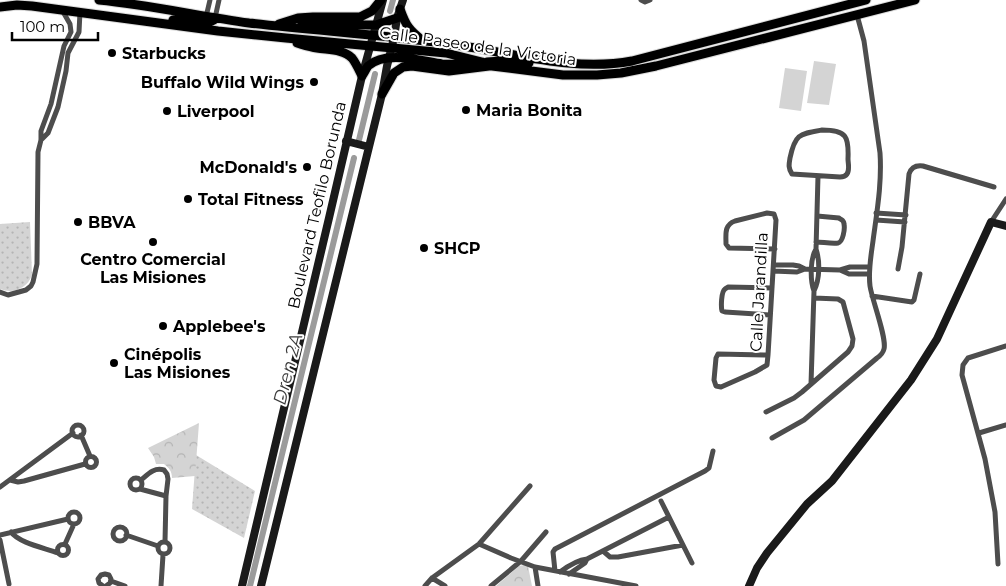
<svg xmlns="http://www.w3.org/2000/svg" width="1006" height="586" font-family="Montserrat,sans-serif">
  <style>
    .grass { fill: url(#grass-dots) }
    .park { fill: url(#park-crowns) }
    .garden { fill: #d4d4d4 }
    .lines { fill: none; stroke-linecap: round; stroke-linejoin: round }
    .canal { stroke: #9b9b9b; stroke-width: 6 }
    .primary-casing { stroke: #dbdbdb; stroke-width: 11 }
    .street { stroke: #4d4d4d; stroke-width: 5 }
    .secondary { stroke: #1a1a1a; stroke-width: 8 }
    .primary { stroke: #000; stroke-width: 9 }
    .poi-dot { fill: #000; stroke: #fff; stroke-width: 2 }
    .labels { text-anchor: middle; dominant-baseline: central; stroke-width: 4; stroke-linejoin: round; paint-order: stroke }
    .street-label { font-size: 16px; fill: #000; stroke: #fff }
    .poi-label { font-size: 16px; font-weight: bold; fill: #000; stroke: #fff; text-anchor: start }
    .water-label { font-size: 18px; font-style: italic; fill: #3c3c3c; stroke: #fff }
  </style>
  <defs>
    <pattern id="grass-dots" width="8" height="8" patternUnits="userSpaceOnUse" patternTransform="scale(1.25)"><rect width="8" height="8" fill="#d4d4d4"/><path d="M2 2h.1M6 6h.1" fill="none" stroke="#b4b4b4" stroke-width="1.8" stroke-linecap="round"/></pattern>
    <pattern id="park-crowns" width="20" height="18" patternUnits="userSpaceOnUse" patternTransform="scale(1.25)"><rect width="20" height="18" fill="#d4d4d4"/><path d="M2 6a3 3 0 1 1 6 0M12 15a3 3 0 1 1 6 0" fill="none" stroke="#b4b4b4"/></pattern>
  </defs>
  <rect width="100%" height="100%" fill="#fff"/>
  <!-- grass -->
  <path class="grass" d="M30 222 32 275C27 289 13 294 0 289V224Z
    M196 455 255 491 244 538 192 509Z"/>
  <!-- park -->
  <path class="park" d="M199 423 195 476 172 478C172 471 169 468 164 464H156L154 457 148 448Z
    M524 565 528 566 532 586H496L519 566Z"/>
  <!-- garden -->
  <path class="garden" d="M814 61 836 64 829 105 807 103Z
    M785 68 807 71 801 111 779 108Z"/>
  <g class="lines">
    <!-- canal -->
    <path class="canal" d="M390 11 393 0
      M359 140 375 74
      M250 586 354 158"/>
    <defs>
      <path id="primary" d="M99 0C149 5 199 16 249 23 318 31 387 35 456 45 515 53 573 72 632 61L866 0
        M0 7 17 5 32 6 218 31 286 38 446 53 482 62 492 66 563 75H597L621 73 656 66 915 0
        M400 9C406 26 409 30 423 41
        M173 20C185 20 204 26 214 20
        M279 24 298 18 313 17H360L372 11 381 0
        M301 26 307 24 314 23 368 25H376L397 18
        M297 43C304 45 310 47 317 48 328 50 343 49 352 58 356 63 359 70 362 76
        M487 62 502 61 529 63
        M362 76C364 73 366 69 368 66 386 50 421 61 442 64 453 65 463 64 474 63
        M382 94 394 73 403 67 412 66 449 71 489 66"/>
    </defs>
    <!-- primary casing -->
    <use href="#primary" class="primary-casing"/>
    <!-- street -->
    <path class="street" d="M641 0 645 2 650 0
      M206 17 210 0
      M215 18 219 0
      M822 130C847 130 849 137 848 159 848 163 850 170 847 174 845 177 843 177 840 177L792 174C788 168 789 164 790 158 795 134 799 134 822 130Z
      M41 140 48 133 58 107 66 71 68 53 79 32 80 12
      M876 213 906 215
      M876 220 905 222
      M991 222 1006 199
      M816 242C822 242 832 244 838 243 843 242 845 229 844 224 844 220 841 220 839 218L817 216
      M774 265H793L799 266 805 269 840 270 850 267H869
      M898 269 902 247 909 174C911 168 916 165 923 166L994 187
      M840 270 849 274H869
      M773 271 797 272 805 269
      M814 291C820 279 820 261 816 249L818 176
      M0 292 8 295 26 290 31 286 33 282 37 264 38 152 41 140V131L51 104 64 46 71 32 70 24 62 10
      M872 296 912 302 914 300 920 274
      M770 315 725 312 722 311C721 307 721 292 725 289 726 288 727 288 728 287L772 288
      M768 355 718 354 716 358 714 380 716 386 721 387 755 372 767 365 768 355 773 271C774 254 775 237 776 220L774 214 767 213 735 221C724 225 726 234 726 244L729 248 775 249
      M811 384 814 291C810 280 810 259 816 249
      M766 412 794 398 802 392 848 352 852 346 853 339 843 302 838 299 814 298
      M72 431a6 6 0 1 1 12 0a6 6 0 1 1-12 0Z
      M979 433 1006 425
      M81 435 90 456
      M772 438 804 420 877 358C880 356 883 353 884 349 887 338 872 300 870 286 868 271 871 256 873 241 877 211 882 183 880 153L864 41 857 15
      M85.5 462a5.5 5.5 0 1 1 11 0a5.5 5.5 0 1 1-11 0Z
      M130 484a6 6 0 1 1 12 0a6 6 0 1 1-12 0Z
      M10 480 18 482 24 481 85 464
      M141 480C148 474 154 467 164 470L167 474 168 479 166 496 165 542
      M0 487 73 433
      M140 489 166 496
      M661 501 692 563
      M68 518a6 6 0 1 1 12 0a6 6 0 1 1-12 0Z
      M113 534a7 7 0 1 1 14 0a7 7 0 1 1-14 0Z
      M11 532C19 543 45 548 58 553
      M0 535 68 519
      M126 535 158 546
      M0 540 9 584
      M158 548a6 6 0 1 1 12 0a6 6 0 1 1-12 0Z
      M65 544 74 524
      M479 544 511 558 535 567 636 586
      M57.5 550a5.5 5.5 0 1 1 11 0a5.5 5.5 0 1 1-11 0Z
      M603 551 610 557H618L683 545
      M998 564 995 512 985 459 962 375 963 365 968 358 1006 346
      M535 567 538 586
      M555 571 553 552 555 549 705 471 709 468 713 451
      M560 572C568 566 577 560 587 559L669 517
      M569 574 585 563 587 559
      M432 578 445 586
      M111 581 125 586
      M103 586 99 583 98 579 101 575 105 574 109 575 111 579 110 583 106 586
      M161 586 163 555
      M425 586 432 578 479 544 530 486
      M491 586 521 561 546 532"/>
    <!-- secondary -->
    <path class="secondary" d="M346 141 369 147
      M242 586 329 218 362 76 383 0
      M261 586 382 94 387 66 394 38 397 18 403 0
      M749 586 757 568 767 553 807 504 832 481 911 380 937 339 991 222 1006 226"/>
    <!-- primary -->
    <use href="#primary" class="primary"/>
  </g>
  <!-- markers -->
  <g class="poi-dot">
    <circle cx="112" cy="53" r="5"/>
    <circle cx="314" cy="82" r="5"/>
    <circle cx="466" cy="110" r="5"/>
    <circle cx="167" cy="111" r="5"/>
    <circle cx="307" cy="167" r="5"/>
    <circle cx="188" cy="199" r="5"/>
    <circle cx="78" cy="222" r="5"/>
    <circle cx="153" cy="242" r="5"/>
    <circle cx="424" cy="248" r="5"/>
    <circle cx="163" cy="326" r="5"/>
    <circle cx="114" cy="363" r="5"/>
  </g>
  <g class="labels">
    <!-- street labels -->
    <g class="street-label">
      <text transform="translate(478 46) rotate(8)">Calle Paseo de la Victoria</text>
      <text transform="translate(317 205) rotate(-77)">Boulevard Teofilo Borunda</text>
      <text transform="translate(759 292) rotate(-87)">Calle Jarandilla</text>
    </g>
    <!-- poi labels -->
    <g class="poi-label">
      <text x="122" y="53">Starbucks</text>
      <text x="304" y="82" text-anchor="end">Buffalo Wild Wings</text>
      <text x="476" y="110">Maria Bonita</text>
      <text x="177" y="111">Liverpool</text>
      <text x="297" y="167" text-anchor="end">McDonald's</text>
      <text x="198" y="199">Total Fitness</text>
      <text x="88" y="222">BBVA</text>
      <text x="434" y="248">SHCP</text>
      <text x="153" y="259" text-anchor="middle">Centro Comercial<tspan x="153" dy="18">Las Misiones</tspan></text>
      <text x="173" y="326">Applebee's</text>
      <text x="124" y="354">Cinépolis<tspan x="124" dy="18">Las Misiones</tspan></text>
    </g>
    <!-- water labels -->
    <g class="water-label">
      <text transform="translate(288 369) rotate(-76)">Dren 2A</text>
    </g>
  </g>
  <!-- scale -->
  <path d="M12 32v8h86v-8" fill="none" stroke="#000000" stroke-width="2.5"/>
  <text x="20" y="32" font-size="15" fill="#000000" stroke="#ffffff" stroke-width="4" paint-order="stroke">100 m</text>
</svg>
